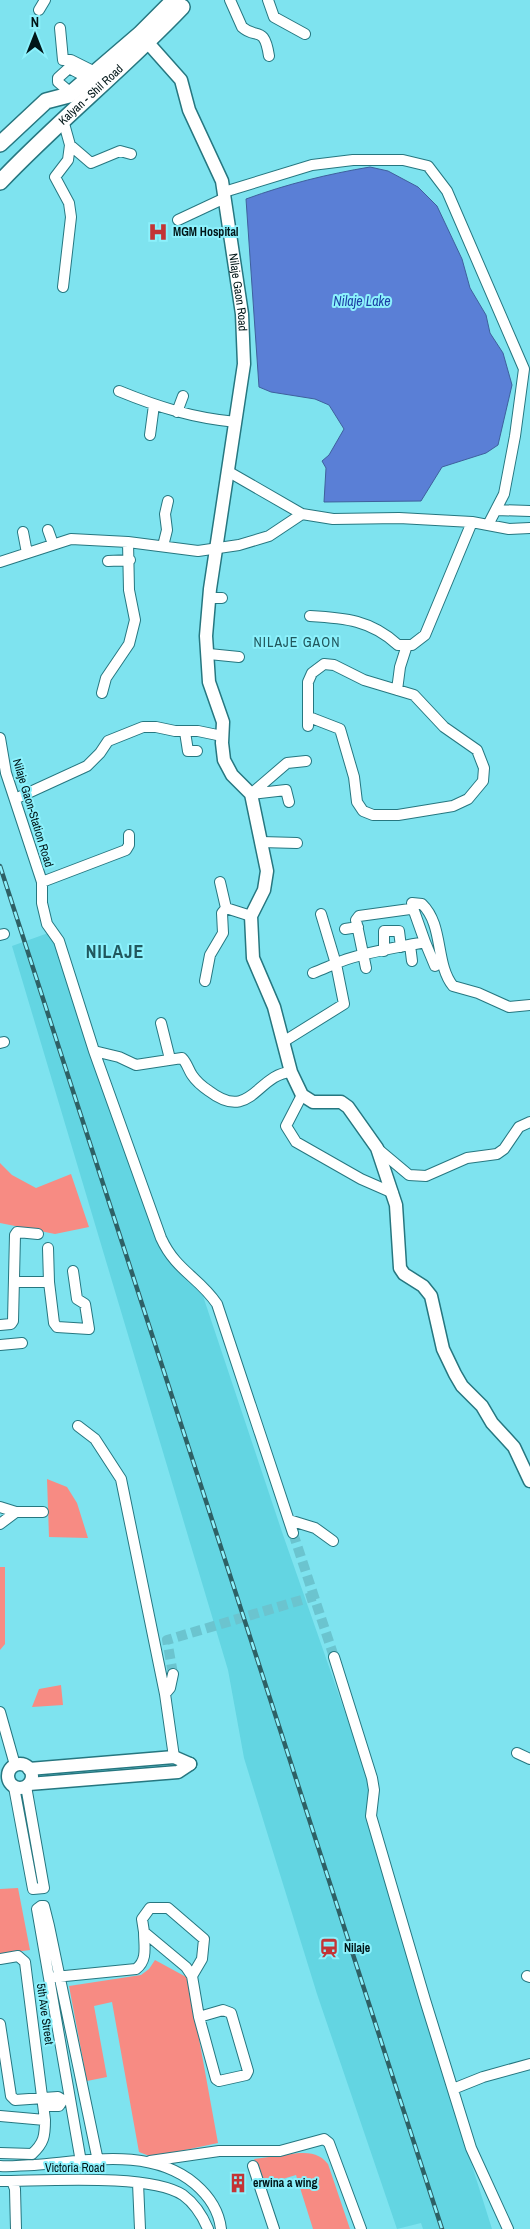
<svg xmlns="http://www.w3.org/2000/svg" width="530" height="2229" font-family="'Archivo Narrow',sans-serif">
  <style>
    .built { fill: #63d5e2 }
    .green { fill: #f78b83 }
    .water { fill: #5a7fd6; stroke: #3f609d }
    .lines { fill: none; stroke-linecap: round; stroke-linejoin: round }
    .minor-tunnel { stroke: #6bc4cf; stroke-width: 10; stroke-dasharray: 10 5; stroke-linecap: butt }
    .minor-casing { stroke: #267780; stroke-width: 12 }
    .tertiary-casing { stroke: #267780; stroke-width: 15 }
    .primary-casing { stroke: #267780; stroke-width: 18 }
    .minor { stroke: #fff; stroke-width: 10 }
    .tertiary { stroke: #fff; stroke-width: 12 }
    .primary { stroke: #fff; stroke-width: 15 }
    .rail-casing { stroke: #2e6065; stroke-width: 4.5 }
    .rail { stroke: #8cf1fc; stroke-width: 2.5; stroke-dasharray: 8; stroke-linecap: butt }
    .labels { text-anchor: middle; dominant-baseline: central; stroke-width: 4; stroke-linejoin: round; paint-order: stroke }
    .street-label { font-size: 12px; fill: #011618; stroke: #8cf1fc }
    .poi-label { font-size: 12px; font-weight: bold; fill: #011618; stroke: #8cf1fc; text-anchor: start }
    .water-label { font-size: 14px; font-style: italic; fill: #1c3fa5; stroke: #8cf1fc }
    .neighbourhood-label { font-size: 14px; letter-spacing: 1px; fill: #20575d; stroke: #8cf1fc }
    .district-label { font-size: 18px; font-weight: bold; letter-spacing: 1px; fill: #20575d; stroke: #8cf1fc }
  </style>
  <rect width="100%" height="100%" fill="#7ee3ef"/>
  <!-- built -->
  <path class="built" d="M51 932 158 1245 203 1296 282 1532 372 1790 367 1817 440 2064 492 2229H423L421 2223 397 2229 317 1994 244 1758 228 1670 12 946Z"/>
  <!-- green -->
  <path class="green" d="M0 1163 12 1175 36 1188 71 1174 89 1227 55 1234 0 1223Z
    M47 1479 67 1487 77 1503 88 1538 49 1537Z
    M0 1567H5V1644L0 1650Z
    M61 1685 63 1705 32 1707 39 1689Z
    M18 1888 30 1950 0 1954V1889Z
    M155 1960 188 1978 218 2143 152 2157 139 2152 112 2002 94 2006 107 2077 87 2081 69 1986 141 1975 149 1969Z
    M299 2153C312 2153 320 2154 328 2164L350 2229H313L296 2175 266 2184 254 2159Z"/>
  <!-- water -->
  <path class="water" d="M370 167 388 171 418 187 437 206 462 259 470 288 486 315 490 333 503 353 512 385 498 445 486 453 442 467 421 501 324 502 326 468 322 461 329 455 344 429 329 405 315 399 271 392 259 387 246 199C287 184 328 174 370 167Z"/>
  <g class="lines">
    <!-- minor-tunnel -->
    <path class="minor-tunnel" d="M293 1533 334 1657
      M173 1674 167 1640 315 1596"/>
    <defs>
      <path id="minor" d="M230 0 242 27C256 40 264 24 269 56
        M268 0 274 17 305 34
        M39 10 45 0
        M60 28 63 60H71L95 72
        M71 93 58 82V78L69 68 88 78
        M70 145 91 163 120 151 131 154
        M224 192 312 165 353 160H403L428 166 447 191 524 369 515 436 504 494 489 523
        M178 220 225 198
        M63 287 71 217 69 203 55 177 68 160 70 145 63 120
        M119 391C158 407 193 418 236 422
        M177 412 183 396
        M150 435 154 405
        M229 472 302 514 333 519 399 518 472 522 509 529 530 528
        M496 510 530 511
        M48 530 53 544
        M23 532 27 553
        M163 546 167 530 165 514 168 501
        M108 561 130 560
        M0 562 71 539 128 542 198 551 239 545 269 536 302 514
        M210 598H222
        M310 616C345 618 371 620 398 645H412L425 635 472 522
        M209 654 239 657
        M397 690 400 667 407 645
        M102 693 106 678 129 644 135 620 129 590 128 542
        M308 726V682L312 673 324 664 334 665 364 680 414 695 444 727 477 750 484 768 483 781 468 799 453 806 398 815H373L363 811 357 802 354 777 340 729 309 717
        M185 732 188 751H197
        M0 738 6 773 42 882V903L47 924 59 941 94 1051 161 1238C176 1271 199 1277 217 1304L293 1533
        M251 794 287 763 306 761
        M251 794 286 790 289 802
        M15 799 87 766 100 753 108 741 143 727H156L175 731H198L222 736
        M261 842 297 843
        M42 882 126 850 129 845V835
        M220 882 226 908 251 916
        M412 903 422 904C444 925 435 964 453 986L478 993 509 1007 530 1005
        M345 929 358 927
        M0 935 4 934
        M425 942 435 966
        M410 945 412 961
        M384 951V931H399L401 947
        M313 973C323 969 332 965 342 961 365 952 400 947 425 942L414 911 410 909 359 916 356 920 366 968
        M205 981 210 955 223 933 222 913 226 908
        M161 1023 170 1059
        M283 1042 344 1004 336 964 321 914
        M0 1043 4 1042
        M94 1051 119 1057 136 1065 182 1058C187 1063 188 1069 192 1075 196 1081 203 1087 209 1091 251 1123 257 1074 291 1072
        M302 1095 286 1126 296 1142 361 1179 393 1193
        M378 1149 409 1175 426 1176 467 1158 497 1154 504 1149 519 1127 530 1122
        M48 1248 49 1282
        M14 1282H49L54 1323 57 1327 89 1329 85 1304 77 1299 73 1271
        M0 1325 11 1324 13 1321 15 1235 17 1232 38 1234
        M0 1345 22 1343
        M78 1426 95 1439 121 1479 165 1694 174 1757
        M0 1507 16 1512 0 1524
        M16 1512H43
        M289 1520 315 1528 333 1541
        M334 1657 372 1778 374 1790 371 1816 425 2000 471 2148 508 2229
        M165 1694 170 1688 173 1674
        M0 1712 15 1765
        M517 1753 530 1759
        M14 1787 33 1889 44 1888 26 1786
        M144 1932 142 1919 150 1908H168L204 1939 202 1959 192 1976
        M0 1959 18 1956 25 1962 45 2120C45 2136 44 2143 32 2154L0 2153
        M527 1976 530 1977
        M55 1977 136 1969C148 1960 144 1946 144 1932L186 1967 192 1976 199 2017 216 2079 219 2081 246 2075 248 2071 231 2013 223 2010 199 2017
        M0 2024 11 2096 15 2100 58 2097 63 2100
        M453 2089 483 2077 530 2064
        M45 2106H59L63 2100
        M0 2116 45 2120
        M150 2161 219 2151H280L324 2139 329 2143 361 2229
        M81 2162 37 1909 41 1906H44L49 1926 98 2161
        M0 2166C11 2167 23 2165 34 2165 88 2161 151 2147 195 2184 209 2196 219 2211 221 2229
        M253 2166 274 2229
        M0 2181C43 2181 150 2173 183 2195 194 2203 203 2217 208 2229
        M12 2181 15 2189 16 2229
        M138 2183 140 2229"/>
      <g id="tertiary">
        <path id="s1" d="M141 35 181 80 189 110 222 181 242 314 244 364 210 589 206 636 209 682 223 722 222 743 224 760 232 775 251 794 267 871 264 890 251 916 253 958 274 1007 291 1072 302 1095 313 1102H341L348 1107 377 1148 396 1205 400 1268 404 1274 423 1286 431 1296 443 1349 455 1374 462 1386 482 1406 492 1423 514 1447 530 1481"/>
        <circle cx="20" cy="1776" r="12"/>
        <path d="M29 1769 174 1757 190 1764"/>
        <path d="M29 1784 178 1772 190 1764"/>
      </g>
      <g id="primary">
        <path d="M0 144 46 101 69 95 140 34 174 0"/>
        <path id="s2" d="M0 182C58 121 124 68 182 7"/>
      </g>
    </defs>
    <!-- minor casing -->
    <use href="#minor" class="minor-casing"/>
    <!-- tertiary casing -->
    <use href="#tertiary" class="tertiary-casing"/>
    <!-- primary casing -->
    <use href="#primary" class="primary-casing"/>
    <!-- minor -->
    <use href="#minor" class="minor"/>
    <!-- tertiary -->
    <use href="#tertiary" class="tertiary"/>
    <!-- primary -->
    <use href="#primary" class="primary"/>
    <defs>
      <path id="rail" d="M0 866 442 2229"/>
    </defs>
    <!-- rail casing -->
    <use href="#rail" class="rail-casing"/>
    <!-- rail -->
    <use href="#rail" class="rail"/>
  </g>
  <!-- icons -->
  <defs>
    <symbol id="hospital-bare" viewBox="-9 -9 18 18"><path d="M-5-5h3v3.5h4V-5h3V5h-3V1.5h-4V5h-3Z" fill="#c33435" stroke="#8cf1fc" stroke-width="2.5" paint-order="stroke"/></symbol>
    <symbol id="station-bare" viewBox="-9 -9 18 18"><path d="M-3-6H3Q5-6 5-4V2Q5 4 3 4L4.5 6H3L1.5 4h-3L-3 6H-4.5L-3 4Q-5 4-5 2V-4Q-5-6-3-6ZM-3.5-4v3h7v-3ZM-3.5 1v1.5H-2V1ZM2 1v1.5H3.5V1Z" fill="#c33435" stroke="#8cf1fc" stroke-width="2.5" paint-order="stroke"/></symbol>
    <symbol id="building-bare" viewBox="-9 -9 18 18"><path d="M-4-6H4V6H1V3H-1V6H-4ZM-2.5-4.3h1.7v1.8h-1.7ZM.8-4.3h1.7v1.8H.8ZM-2.5-1h1.7V.8h-1.7ZM.8-1h1.7V.8H.8Z" fill="#c33435" stroke="#8cf1fc" stroke-width="2.5" paint-order="stroke"/></symbol>
  </defs>
  <g fill-rule="evenodd">
    <use href="#hospital-bare" x="144" y="218" width="28" height="28"/>
    <use href="#station-bare" x="315" y="1934" width="28" height="28"/>
    <use href="#building-bare" x="224" y="2169" width="28" height="28"/>
  </g>
  <g class="labels">
    <!-- street labels -->
    <g class="street-label">
      <text stroke="none"><textPath href="#s2" startOffset="126">Kalyan - Shil Road</textPath></text>
      <text stroke="none"><textPath href="#s1" startOffset="282">Nilaje Gaon Road</textPath></text>
      <text transform="translate(33 813) rotate(73)">Nilaje Gaon-Station Road</text>
      <text transform="translate(45 2014) rotate(82)">5th Ave Street</text>
      <text x="75" y="2168">Victoria Road</text>
    </g>
    <!-- poi labels -->
    <g class="poi-label">
      <text x="173" y="232">MGM Hospital</text>
      <text x="344" y="1948">Nilaje</text>
      <text x="253" y="2183">erwina a wing</text>
    </g>
    <!-- water labels -->
    <g class="water-label">
      <text x="362" y="301">Nilaje Lake</text>
    </g>
    <!-- neighbourhood labels -->
    <g class="neighbourhood-label">
      <text x="297" y="642">NILAJE GAON</text>
    </g>
    <!-- district labels -->
    <g class="district-label">
      <text x="115" y="951">NILAJE</text>
    </g>
  </g>
  <!-- north arrow -->
  <g transform="translate(35 35)" stroke="#8cf1fc" stroke-width="4" paint-order="stroke">
  <path d="M0-4L9 19L0 12L-9 19Z" fill="#011618"/>
  <text y="-8" font-size="14" font-weight="bold" text-anchor="middle" fill="#011618">N</text>
  </g>
</svg>
